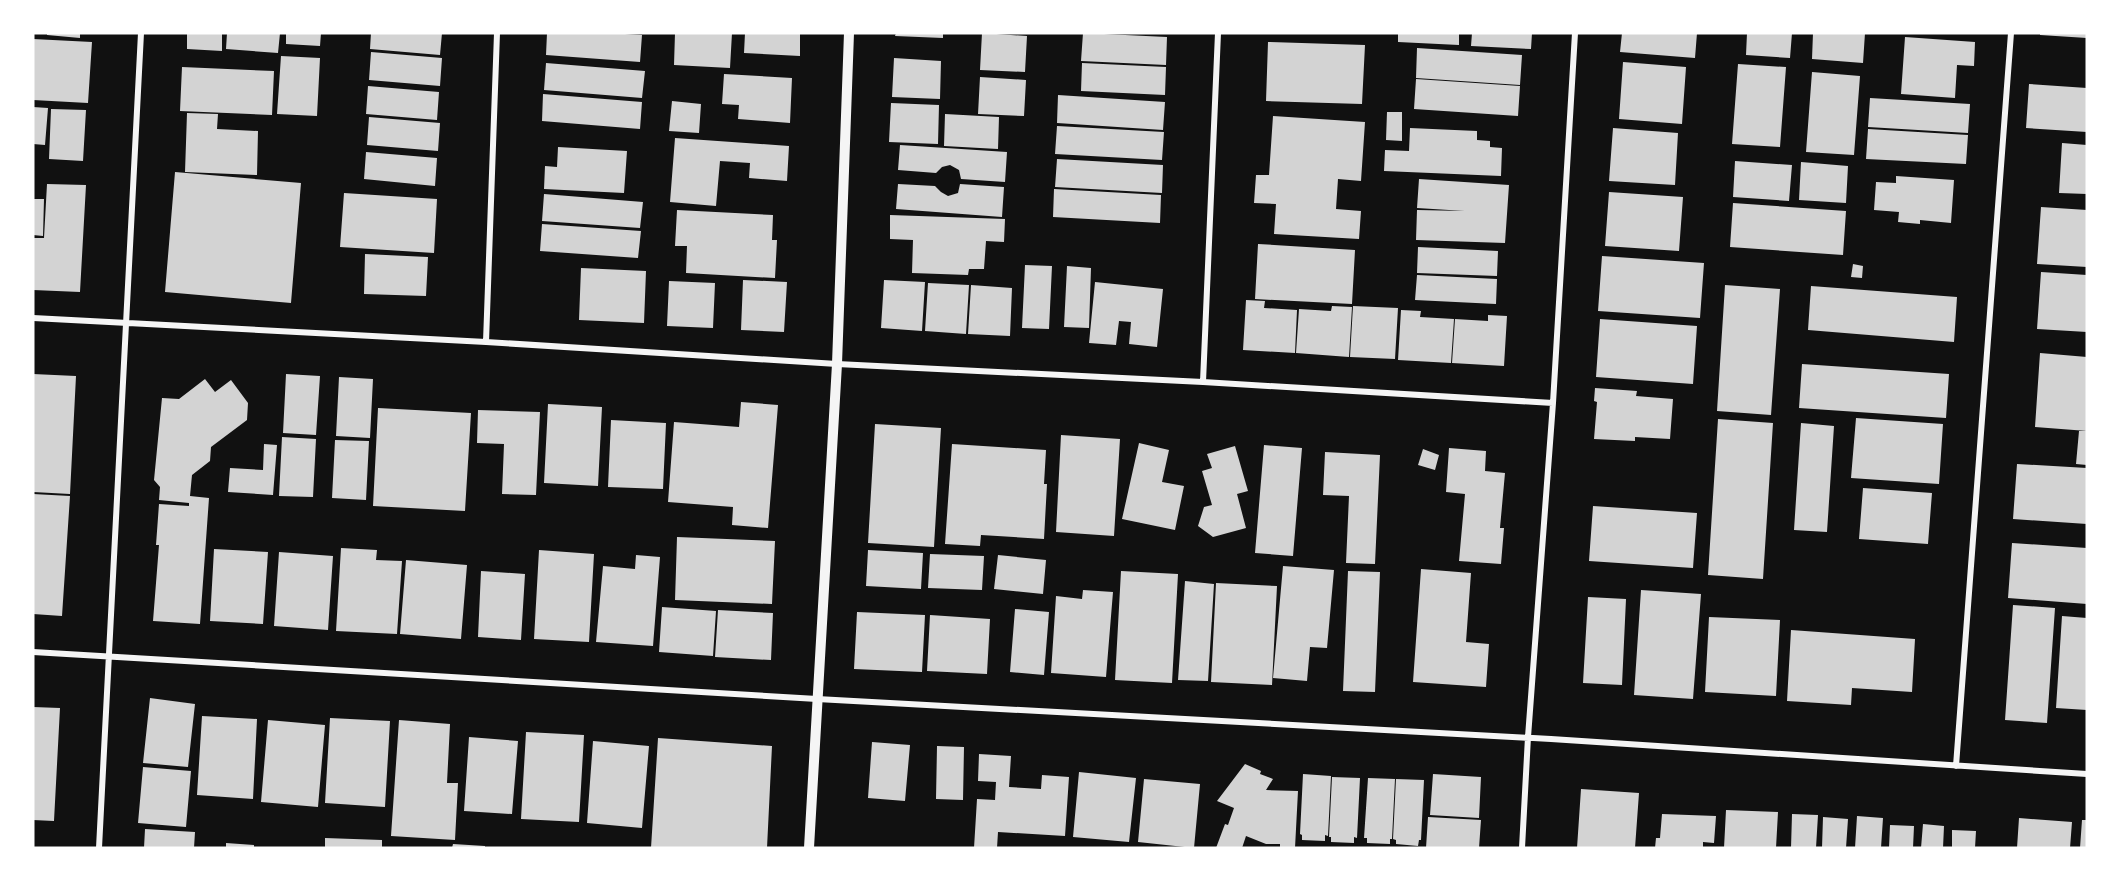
<svg xmlns="http://www.w3.org/2000/svg" width="2120" height="881" font-family="'Roboto Condensed',sans-serif">
  <style>
    .building { fill: #d3d3d3 }
    .lines { fill: none; stroke-linecap: round; stroke-linejoin: round }
    .minor { stroke: #f5f5f5; stroke-width: 6 }
    .tertiary { stroke: #f5f5f5; stroke-width: 10 }
  </style>
  <rect width="100%" height="100%" fill="#111"/>
  <!-- building -->
  <path class="building" d="M47 33H80V38L47 35Z
    M187 33H222V51L187 49Z
    M227 33H280L278 53 226 49Z
    M286 33H321L320 46 286 44Z
    M371 33H442L440 55 370 49Z
    M547 33H608L642 35 640 62 546 55Z
    M675 33H732L730 68 674 65Z
    M745 33H800V56L744 53Z
    M896 33H943V38L895 36Z
    M982 33 1027 36 1025 72 980 70Z
    M1083 33 1167 37 1166 65 1081 61Z
    M1398 33H1459V45L1398 42Z
    M1472 33H1532L1531 49 1471 46Z
    M1622 33H1697L1695 58 1620 52Z
    M1747 33H1792L1790 58 1746 55Z
    M1813 33H1865L1863 63 1812 59Z
    M2040 33H2087V38L2040 35Z
    M1905 37 1975 42 1974 66 1957 65 1955 98 1901 94Z
    M33 39 92 42 88 103 33 100Z
    M1268 42 1365 45 1362 104 1266 101Z
    M1417 48 1522 55 1520 85 1416 78Z
    M371 52 442 58 440 86 369 80Z
    M281 56 320 58 317 116 277 114Z
    M894 58 941 61 940 99 892 97Z
    M1623 62 1686 67 1682 124 1619 119Z
    M546 63 645 71 642 98 544 90Z
    M1082 63 1166 67 1165 95 1081 91Z
    M1738 64 1786 67 1780 147 1732 144Z
    M182 67 274 71 272 115 180 111Z
    M1812 72 1860 76 1854 155 1806 152Z
    M724 74 792 78 790 123 738 119 739 105 722 104Z
    M980 77 1026 80 1024 116 978 114Z
    M1416 79 1520 86 1518 116 1414 109Z
    M2029 84 2087 88V132L2026 128Z
    M368 86 439 92 437 120 366 114Z
    M543 94 642 102 640 129 542 121Z
    M1058 95 1165 102 1163 130 1057 123Z
    M1870 98 1970 104 1968 133 1868 127Z
    M672 101 701 104 699 133 669 131Z
    M891 103 939 105 938 144 889 142Z
    M33 107 48 108 45 145 33 144Z
    M51 109 86 110 83 161 49 159Z
    M1387 112H1402V141L1386 140Z
    M187 113 218 114 217 129 258 131 257 175 185 172Z
    M945 114 999 117 998 149 944 146Z
    M1273 116 1365 122 1361 181 1338 179 1336 209 1361 211 1359 239 1274 234 1276 204 1254 203 1256 175H1269Z
    M369 117 440 123 438 151 367 145Z
    M1057 126 1164 132 1162 160 1055 154Z
    M1410 128 1477 131V140L1490 141V147L1502 148 1501 176 1384 171 1385 150 1409 151Z
    M1613 128 1678 133 1675 185 1609 181Z
    M1868 129 1968 135 1966 164 1866 159Z
    M675 138 789 146 787 181 749 178 750 163 720 161 716 206 670 202Z
    M2062 143 2087 145V194L2059 193Z
    M900 145 1007 152 1005 182 961 179 959 170 950 165 942 167 936 173 898 170Z
    M558 147 627 151 624 193 544 189 545 166 557 167Z
    M366 152 437 158 435 186 364 179Z
    M1057 159 1163 165 1162 193 1055 187Z
    M1735 161 1792 165 1789 201 1733 197Z
    M1801 162 1848 166 1846 203 1799 200Z
    M175 172 301 183 291 303 165 292Z
    M1896 176 1954 180 1951 223 1920 220V224L1898 222 1899 212 1874 210 1876 182 1896 183Z
    M1419 179 1509 185 1505 243 1416 240 1417 210 1465 211 1417 208Z
    M47 184 86 185 80 292 33 290V238H44Z
    M898 184 935 186 941 192 948 196 958 193 960 184 1004 187 1002 217 896 209Z
    M1054 189 1161 195 1160 223 1053 217Z
    M1609 192 1683 197 1679 251 1605 246Z
    M344 193 437 199 434 253 340 247Z
    M544 194 643 202 640 228 542 221Z
    M33 199H44L43 236 33 235Z
    M1733 203 1846 211 1843 255 1730 247Z
    M2041 207 2087 210V267L2037 264Z
    M677 210 773 215 772 240H777L775 278 686 273 687 246H675Z
    M890 215 1005 219 1004 242 986 241 984 269H969L968 275 912 273 913 240 890 239Z
    M542 224 641 231 638 258 540 251Z
    M1258 244 1355 250 1352 304 1255 299Z
    M1418 247 1498 251 1497 276 1417 273Z
    M365 254 428 257 426 296 364 294Z
    M1602 256 1704 263 1700 318 1598 311Z
    M1853 264 1863 266 1862 278 1851 277Z
    M1025 265 1052 266 1049 329 1022 328Z
    M1067 266 1091 268 1089 328 1064 327Z
    M581 268 646 271 644 323 579 320Z
    M2041 272 2087 275V332L2037 329Z
    M1417 275 1497 279 1496 304 1415 300Z
    M743 280 787 282 784 332 741 330Z
    M884 280 925 282 922 331 881 328Z
    M669 281 715 283 713 328 667 326Z
    M1095 282 1163 289 1157 347 1129 344 1131 322 1119 321 1116 345 1089 343Z
    M928 283 969 285 966 334 925 331Z
    M971 285 1012 288 1010 336 968 334Z
    M1725 285 1780 289 1771 415 1717 411Z
    M1811 286 1957 297 1954 342 1808 330Z
    M1246 300 1265 301 1264 308 1297 310 1295 353 1243 350Z
    M1332 306 1352 307 1349 357 1296 353 1299 309 1331 311Z
    M1353 306 1398 308 1395 359 1350 357Z
    M1401 310 1421 311 1420 317 1454 319 1451 363 1398 360Z
    M1488 315 1507 316 1504 366 1452 363 1455 319 1488 321Z
    M1600 319 1697 326 1693 384 1596 377Z
    M2040 353 2087 357V431L2035 427Z
    M1802 364 1949 374 1946 418 1799 408Z
    M33 374 76 376 70 494 33 492Z
    M286 374 320 376 316 435 283 433Z
    M339 377 373 379 370 438 336 436Z
    M205 379 215 392 231 380 248 403 247 420 211 447 210 461 192 475 190 496 209 498 200 624 153 621 159 545H156L159 504 189 506V503L159 500 160 487 154 480 162 398 179 399Z
    M1595 388 1637 391 1636 396 1673 399 1670 439 1635 437V441L1594 439 1597 402 1594 401Z
    M741 402 778 405 768 528 732 525 733 507 668 502 674 422 739 427Z
    M548 404 602 407 598 486 544 483Z
    M378 408 471 413 465 511 373 506Z
    M478 410 540 412 536 495 502 494 504 444 477 443Z
    M1856 418 1943 424 1939 484 1851 478Z
    M1718 419 1773 423 1763 579 1708 575Z
    M611 420 666 423 663 489 608 487Z
    M1801 423 1834 426 1827 532 1794 530Z
    M875 424 941 428 934 547 868 543Z
    M2079 431H2087V465L2076 464Z
    M1061 435 1120 439 1114 536 1056 532Z
    M282 437 316 439 313 497 279 496Z
    M335 440 369 441 366 500 332 498Z
    M1139 443 1169 450 1162 482 1184 486 1175 530 1122 519Z
    M264 444 277 445 273 495 228 492 230 468 263 470Z
    M952 444 1046 450 1044 484H1047L1044 539 981 535 980 546 945 544Z
    M1264 445 1302 448 1293 556 1255 553Z
    M1235 446 1248 491 1237 494 1246 528 1213 537 1198 526 1204 507 1212 505 1202 471 1212 468 1207 454Z
    M1449 448 1486 451 1485 471 1505 473 1500 528H1504L1501 564 1459 561 1465 494 1446 492Z
    M1423 449 1439 455 1435 470 1418 465Z
    M1325 452 1380 455 1375 564 1346 563 1349 496 1323 495Z
    M2017 464 2087 468V524L2013 519Z
    M1863 488 1932 493 1928 544 1859 539Z
    M33 494 70 496 62 616 33 614Z
    M1593 506 1697 513 1693 568 1589 561Z
    M677 537 775 541 772 604 675 600Z
    M2012 543 2087 548V604L2008 598Z
    M341 548 377 550 376 560 402 561 397 634 336 631Z
    M214 549 268 552 263 624 210 621Z
    M539 550 594 554 589 642 534 639Z
    M868 550 923 553 921 589 866 586Z
    M279 552 333 556 328 630 274 626Z
    M930 554 984 556 982 590 928 588Z
    M636 555 660 557 653 646 596 642 603 566 635 569Z
    M998 555 1046 560 1043 594 994 589Z
    M406 560 467 565 461 639 400 634Z
    M1283 566 1334 570 1327 648 1310 647 1307 681 1273 678Z
    M1421 569 1471 573 1466 642 1489 644 1486 687 1413 682Z
    M481 571 525 574 521 640 478 637Z
    M1121 571 1178 574 1172 683 1115 680Z
    M1348 571 1380 572 1375 692 1343 691Z
    M1185 581 1214 584 1208 681 1178 680Z
    M1216 583 1277 586 1272 685 1211 682Z
    M1083 590 1113 592 1106 677 1051 673 1056 596 1082 599Z
    M1641 590 1701 594 1693 699 1634 695Z
    M1588 597 1626 599 1622 685 1583 683Z
    M2013 605 2055 608 2047 723 2005 720Z
    M662 607 716 611 713 656 659 652Z
    M1015 609 1049 612 1044 675 1010 672Z
    M718 610 773 613 771 660 715 657Z
    M857 612 925 615 922 672 854 669Z
    M930 615 990 619 987 674 927 671Z
    M2062 616 2087 618V710L2056 708Z
    M1709 617 1780 620 1776 696 1705 692Z
    M1791 630 1915 639 1912 692 1852 688 1851 705 1787 701Z
    M150 698 195 704 188 767 143 763Z
    M33 707 60 708 54 821 33 820Z
    M202 716 257 719 253 799 197 795Z
    M330 718 390 721 385 807 325 803Z
    M268 720 325 725 318 807 261 802Z
    M399 720 450 724 447 783H458L455 840 391 836Z
    M526 732 584 735 579 822 521 819Z
    M469 737 518 741 512 814 464 811Z
    M658 738 772 746 767 848H651Z
    M593 741 649 746 642 828 587 823Z
    M872 742 910 745 905 801 868 798Z
    M937 746 964 747 963 800 936 799Z
    M979 754 1011 756 1009 787 1041 789 1042 775 1069 777 1065 836 998 832 997 848H974L977 799 995 800 996 782 978 781Z
    M1245 764 1261 771 1260 774 1273 779 1266 790 1298 791 1295 848H1280V844H1266L1246 836 1242 848H1216L1225 824 1228 825 1234 808 1217 801Z
    M143 767 191 771 186 827 138 823Z
    M1079 772 1136 778 1129 842 1073 837Z
    M1303 774 1331 776 1328 836 1325 835V841L1302 840V835L1300 834Z
    M1433 774 1481 777 1479 818 1430 815Z
    M1332 777 1360 778 1357 838 1354 837V843L1331 842V837H1329Z
    M1368 778 1395 779 1392 839H1390V844L1367 843V838H1364Z
    M1144 779 1200 784 1194 848 1138 842Z
    M1396 779 1424 780 1421 840H1419L1418 846 1396 844V840L1393 839Z
    M1581 789 1639 793 1635 848H1577Z
    M1726 810 1778 812 1776 848H1724Z
    M1662 814 1716 816 1714 843 1703 842V848H1655L1656 838H1660Z
    M1792 814 1818 815 1816 848H1791Z
    M1857 816 1883 818 1881 848H1855Z
    M1428 817 1481 820 1479 848H1426Z
    M1823 817 1848 819 1846 848H1822Z
    M2019 818 2072 822 2070 848H2017Z
    M2082 820H2087V848H2080Z
    M1923 824 1944 826 1943 848H1921Z
    M1890 825 1914 826 1913 848H1889Z
    M145 829 195 832 194 848H144Z
    M1952 830 1976 831 1975 848H1952Z
    M325 838 382 840V848H325Z
    M226 843 254 845V848H226Z
    M453 844 485 846V848H452Z"/>
  <g class="lines">
    <!-- minor -->
    <path class="minor" d="M33 318 486 342 837 364 1203 382 1553 403
      M486 342 497 33
      M1203 382 1218 33
      M33 652 817 699 1551 739 2087 774
      M1956 766 2011 33
      M99 848 141 33
      M1522 848 1528 737 1553 403 1575 33"/>
    <!-- tertiary -->
    <path class="tertiary" d="M809 848 837 364 849 33"/>
  </g>
  <!-- border -->
  <rect width="2120" height="881" fill="none" stroke="#ffffff" stroke-width="69"/>
</svg>
